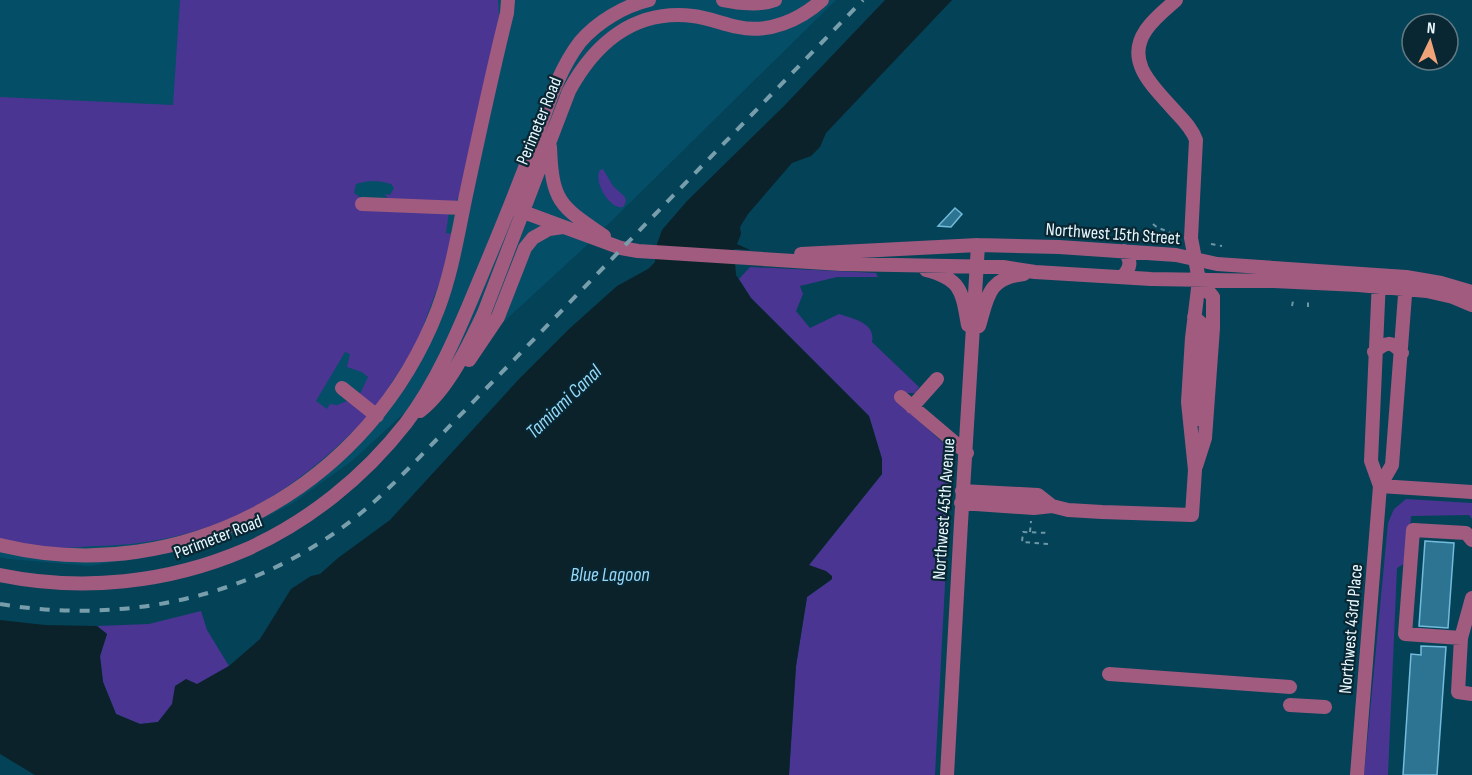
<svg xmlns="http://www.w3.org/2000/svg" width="1472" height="775" font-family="'Sofia Sans Condensed',sans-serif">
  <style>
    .built { fill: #054e67 }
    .green { fill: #4b3592 }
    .water { fill: #0b222b }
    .building { fill: #2c7492; stroke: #74bbdb; stroke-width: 1.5 }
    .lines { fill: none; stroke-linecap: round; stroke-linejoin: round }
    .path { stroke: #6e96a5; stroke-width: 2; stroke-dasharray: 4.5 4.5; stroke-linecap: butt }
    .minor { stroke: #a15b7f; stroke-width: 14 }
    .rail { stroke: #789eac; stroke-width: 4; stroke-dasharray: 10 10; stroke-linecap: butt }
    .labels { text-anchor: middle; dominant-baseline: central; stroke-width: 4.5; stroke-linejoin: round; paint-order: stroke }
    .street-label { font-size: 18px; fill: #e9f7fe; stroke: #082733 }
    .water-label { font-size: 20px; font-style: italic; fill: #96d8f8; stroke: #082733 }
  </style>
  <rect width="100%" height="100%" fill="#044258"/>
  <!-- built -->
  <path class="built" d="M0 0H836L585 247 352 461 293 503 234 534 180 551 90 566 8 559 0 557Z"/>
  <!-- green -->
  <path class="green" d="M180 0H498L499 16 459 196 456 201 448 204 388 199 385 194 390 195 394 188 391 184C378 180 369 180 356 184L354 193 361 198 449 211 446 233 452 234 441 278 416 345 377 405 373 407 358 398 368 377 362 372 347 367 350 354 345 352 316 401 327 409 330 404 337 405 350 400 368 416C290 498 211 544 95 546 77 547 58 549 40 548 27 547 13 542 0 539V97L173 105Z
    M603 169 613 186 625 197 626 202 623 207C610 210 593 182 600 170Z
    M750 267 876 273 878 277H837L800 286 803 294 796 311 810 328 839 314C854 319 876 323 872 342L919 387 915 393H905L897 401 952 451 935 775H789L796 666 807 597 831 580 817 568 811 567 809 565 882 474V459L869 416 751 298 739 279Z
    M1406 499 1472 503V519L1469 515 1411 516 1407 562 1397 568 1388 775H1364L1388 523 1394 509Z
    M201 611 207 630 229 666C200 682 179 696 158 722L140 724 116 714 103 682 100 656 107 634 97 626 149 624Z"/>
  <!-- water -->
  <path class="water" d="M885 0H952L826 133 820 147 811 156 792 163 748 214 740 227 741 234 737 244 750 250 734 249 736 275 751 298 869 416 882 459V474L809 565 826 571 832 576V579L807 597 796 666 789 775H35L0 754V620L45 625 97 626 107 634 100 656 103 682 116 714 140 724 158 722 172 704 175 686 186 679 197 684 229 666 260 639 291 589 311 576 320 574 338 558 390 520 520 378 569 329 617 286 648 269 655 262 656 247 662 230 687 201 784 106Z"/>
  <!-- building -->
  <path class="building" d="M955 208 962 214 951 227 938 226Z
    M1425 541 1454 543 1448 628 1419 626Z
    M1421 646 1446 647 1437 775H1403L1411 654 1421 655Z"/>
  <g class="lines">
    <!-- path -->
    <path class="path" d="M1153 224C1159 230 1165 229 1172 234
      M1211 244 1222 246
      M1292 306 1293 301
      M1308 307V302
      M1030 532 1031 521
      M1048 544 1022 542 1023 532 1049 533"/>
    <!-- minor -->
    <path class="minor" d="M723 0C739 3 759 6 775 0
      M550 147C552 202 560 206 604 236
      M362 204 463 208
      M510 207 621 248 638 251 841 264 1003 267 1035 272 1151 279 1274 281 1358 285 1427 291 1453 297 1472 305
      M801 254 978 245 1059 247 1176 255 1217 264 1406 277 1441 283 1472 292
      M926 270C962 279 962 292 968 325
      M1122 277C1131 268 1132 261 1124 251
      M1194 317 1204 326 1199 419
      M979 326C988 296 988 278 1024 274
      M1374 352C1386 342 1391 340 1402 353
      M469 360 498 317 525 248 533 238 549 229 563 227
      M342 388 377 416
      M901 397 967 453
      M912 407 937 379
      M420 411C449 388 469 345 484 313L569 91C595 43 635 9 693 16 709 18 723 24 738 27 768 34 800 20 822 0
      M1196 466 1205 438 1213 328V297L1199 280
      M1380 486 1392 465 1406 282
      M1380 486 1472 492
      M962 491 1038 495 1052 506
      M961 503 1034 508 1052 506 1068 510 1102 512 1192 515 1195 470 1188 402 1192 338 1199 280 1191 238 1196 140C1192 128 1182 119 1174 110 1154 87 1124 62 1146 30 1153 19 1166 9 1176 0
      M1472 540 1466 533 1413 530 1405 634 1461 638 1472 598
      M0 545C185 590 371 484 438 309 452 272 458 233 466 195 479 134 492 73 507 13L508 0
      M0 575C82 592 168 583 245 550 308 522 364 477 406 423 437 382 458 332 477 286 496 241 514 197 531 152 545 116 556 73 580 42 597 22 624 6 649 0
      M1461 638 1458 692 1472 694
      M1109 674 1290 687
      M1290 705 1325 707
      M947 775C956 598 967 422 978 245
      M1357 775 1380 486 1371 461 1379 279"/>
    <!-- rail -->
    <path class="rail" d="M0 604C126 625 255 597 356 517 375 502 392 485 409 468L863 0"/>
  </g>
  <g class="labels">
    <!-- street labels -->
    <g class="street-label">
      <text transform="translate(539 121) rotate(-68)">Perimeter Road</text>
      <text transform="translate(1113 234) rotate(4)">Northwest 15th Street</text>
      <text transform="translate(944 509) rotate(-86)">Northwest 45th Avenue</text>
      <text transform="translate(218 537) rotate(-21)">Perimeter Road</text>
      <text transform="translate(1351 629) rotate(-85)">Northwest 43rd Place</text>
    </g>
    <!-- water labels -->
    <g class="water-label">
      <text transform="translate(564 402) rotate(-44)">Tamiami Canal</text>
      <text x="610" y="575">Blue Lagoon</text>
    </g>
  </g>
  <!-- north arrow -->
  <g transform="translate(1430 42) rotate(5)"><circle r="28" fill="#082733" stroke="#627a84" stroke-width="1.5"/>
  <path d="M0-4.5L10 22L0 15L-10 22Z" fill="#f0a279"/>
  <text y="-9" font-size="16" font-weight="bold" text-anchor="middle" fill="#e9f7fe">N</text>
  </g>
</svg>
